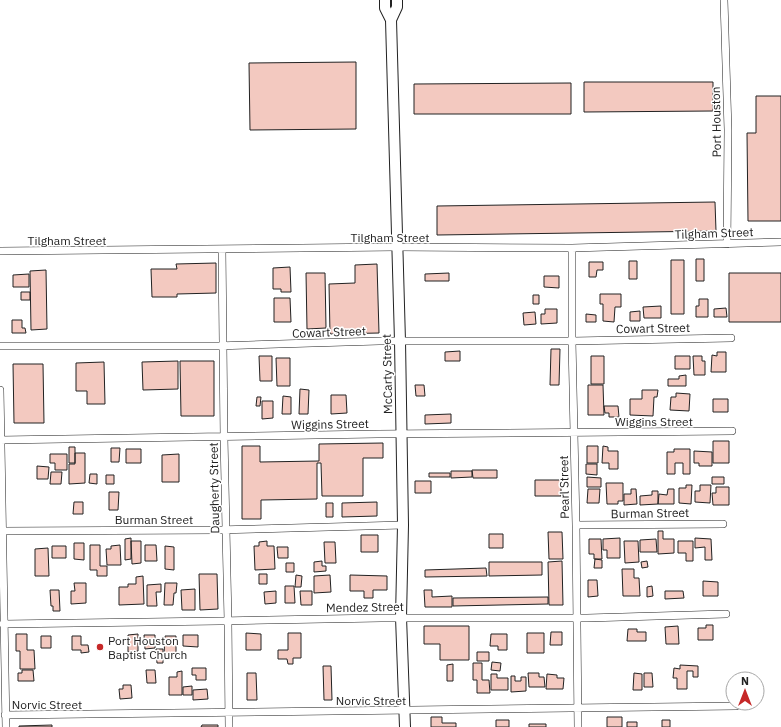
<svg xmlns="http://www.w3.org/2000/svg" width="781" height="727" font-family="'IBM Plex Sans',sans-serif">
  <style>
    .building { fill: #f3c9c0; stroke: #222 }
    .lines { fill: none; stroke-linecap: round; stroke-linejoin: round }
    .minor-casing { stroke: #222; stroke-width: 8 }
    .secondary-casing { stroke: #222; stroke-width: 12 }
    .minor { stroke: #fff; stroke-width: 7 }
    .secondary { stroke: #fff; stroke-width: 10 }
    .poi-dot { fill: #c62828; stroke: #fff; stroke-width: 1.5 }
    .labels { text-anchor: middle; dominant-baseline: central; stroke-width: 3; stroke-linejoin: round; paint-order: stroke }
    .street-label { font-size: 12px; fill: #222; stroke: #fff }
    .poi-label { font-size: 12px; fill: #222; stroke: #fff; text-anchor: start }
  </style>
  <rect width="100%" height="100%" fill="#fff"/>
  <!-- building -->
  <path class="building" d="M356 62V129L250 130 249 63Z
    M584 82H713V111L584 112Z
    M571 83V114H414V84Z
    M756 96H781V221H748L747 133H756Z
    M715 202 716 231 437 235V206Z
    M696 259H704V281H696Z
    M671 260H684V314H671Z
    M629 261H637V279H629Z
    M589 262H603V270H597L596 277H589Z
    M216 263V293L177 294V297H152L151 269H177L176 264Z
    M377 264 379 333 330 334 329 284 355 283V265Z
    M290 267 291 292H281V289H273V268Z
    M46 270 47 329 31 330 30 271Z
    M306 273H325L326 328 307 329Z
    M449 273V281H425V274Z
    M729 273H781V322H729Z
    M29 274V287H13V275Z
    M544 276H559V288L544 287Z
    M21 292H30V300H21Z
    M600 294H621V307H615L614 322 603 321V304H600Z
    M533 295H539V304H533Z
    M274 298H290L291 322H274Z
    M699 299H708V317H696V306H699Z
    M661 306V318H644L643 307Z
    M726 308 727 317H714V309Z
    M545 309H557V323L541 324V314H545Z
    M640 311V321H630V312Z
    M535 312 536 324 524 325 523 313Z
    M586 314 596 315V322H586Z
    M12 320H22V328H25L26 333H12Z
    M551 349H560L559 385H550Z
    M460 351V361H445V352Z
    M717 352H726V372H711L712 355 717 356Z
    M259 356H272V381H260Z
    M591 356H604V384H591Z
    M675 356H690V369H675Z
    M693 356H702V361H705V375H694Z
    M276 358H290V386H277Z
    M178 361V389L143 390 142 362Z
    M180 361H214V416H181Z
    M104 362 105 404H87V391H76V363Z
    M13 364H43L44 423H14Z
    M686 375V386H668V379H679V376Z
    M415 385H424L425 396H416Z
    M588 385H603L604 415H588Z
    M300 389 309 390 308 414H299Z
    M642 390H658L657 397H654L653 416 630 415V399H642Z
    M676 393 690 394 689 411 670 410 671 397H676Z
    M331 395H346L347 413 331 414Z
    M283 396 291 397V414H282Z
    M257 397H261L260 406H256Z
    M713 399H728V412H713Z
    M262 401H273V418L262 419Z
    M604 406H618L619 417H609V413H605Z
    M451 414V423L425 424V415Z
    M713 441H729V463H713Z
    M383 443V458H363V496H322L321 463H317V499L261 500V519H242V446H260V462L319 461V444Z
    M587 446H598V463H587Z
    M603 446 608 447V451H618V469H609V463H602Z
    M69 447H75V463H69Z
    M111 448H120L119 462H111Z
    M126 449H141V463H126Z
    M674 449H690V474H683V463H675V474H667V452H674Z
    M694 451 712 452V466H699V463H694Z
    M75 453H85V483L69 484V464H75Z
    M50 454H67V470H55V463H50Z
    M179 454V482H162V455Z
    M586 464H597V475L586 474Z
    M37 466 49 467 48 479H37Z
    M472 470H497V478H473Z
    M451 471H472V477L451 478Z
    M51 472H62L61 484H50Z
    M429 473H450V477H429Z
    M90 474H97V484L89 483Z
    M106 475H114V484H106Z
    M587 477 601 478V487H587Z
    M712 477H724V484H712Z
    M535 480H561V496H535Z
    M415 481H431V493H415Z
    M606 483H623V501H618V504H607Z
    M686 485H692L691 504 679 503V488H686Z
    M700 485H711L710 503 695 502V491H700Z
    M716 487H729V505H713L712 493H716Z
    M588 489H600L599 503H587Z
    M631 489H636L637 504 624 505V494H631Z
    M668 489H674V504H658L659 494 667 495Z
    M652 491H658V504L640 505V496L652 495Z
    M109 492H119L118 510H109Z
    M74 502H83V514H73Z
    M377 502V516L342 517V503Z
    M326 503H333V517H326Z
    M658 531H663V539H674V553L658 554Z
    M548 532H562L563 559H549Z
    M489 534H503V548H489Z
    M361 535H378V552H361Z
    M131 538V559L125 560V539Z
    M620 538V558H607V550H603V539Z
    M695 538 711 539 712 560H705V547L695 548Z
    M589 539H601L602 559H594V554H589Z
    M656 539 657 552H640V540Z
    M131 541H141V563L132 564Z
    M267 541V546H274L275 569 255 570 254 546H259V542Z
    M624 541H638L639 562 625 563Z
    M678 541H693V561H686V553H678Z
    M324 542H335L336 563H325Z
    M74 543H84V560L74 559Z
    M90 545H100V566H107V576H97V570H90Z
    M120 545 121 565H107L106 549H111V546Z
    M145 545H156L157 561H145Z
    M52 546H66V558H52Z
    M165 546 174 547V570L165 569Z
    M277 547H288V558H278Z
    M48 548 49 576H35V549Z
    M595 559 602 560V568H594Z
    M322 561V566H326V571L314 572V562Z
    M562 561 563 605H549L548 562Z
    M647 561 648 567 642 568 641 562Z
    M489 562H542V575L489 576Z
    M286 563H294V572H286Z
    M486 568 487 576 425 577V570Z
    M622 569H634V578H639L640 596H623Z
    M199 574H217L218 609 200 610Z
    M259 574H267V584H259Z
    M296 575 302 576 301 587H295Z
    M330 575 331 592 314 593V576Z
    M350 575 387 576V590H373V598H364V591H350Z
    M143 576 144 604 119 605V587H128V584H136V577Z
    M588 580H597L598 596 588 597Z
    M703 581 718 582V596H703Z
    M74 583H86V603L71 604V591H75Z
    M165 583H177L176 593H174L173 605H164Z
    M161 584V592H156L157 606H147V585Z
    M285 586H294L295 603H285Z
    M652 586 653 596 647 597V587Z
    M195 589V610H182L181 590Z
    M50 590H59L60 611H53V606H51Z
    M424 590H432V597L452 596V607H425Z
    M276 591V603L265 604 264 592Z
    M300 591H312V605H301Z
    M665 591H683L684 598 665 599Z
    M548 597V604L453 606V598Z
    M706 625H713V640H698V628H706Z
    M424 626H469V660H440V644H424Z
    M678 626 679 644H666L665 627Z
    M628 629H637V632H646V641H627Z
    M551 632H562V645H550Z
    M246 633 261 634V650H246Z
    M288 633H301V658H293V664H288L287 659H278V650H288Z
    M527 633H544V653H527Z
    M16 634H27V650H34L35 669H20V651H16Z
    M138 634V651L128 652V635Z
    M491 634H507V650H498V646H490Z
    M144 635H155V648L145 649Z
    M183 635H198V647L183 646Z
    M41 636H51V648H41Z
    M72 636H81V645H88L89 652 81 653V650H72Z
    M165 636H176V655H164Z
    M156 649H163V663H157Z
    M477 652H489V661H477Z
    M492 662 501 663 500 671 491 670Z
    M473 663H482V680H489L490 693H477V680H473Z
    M453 664V681H447V665Z
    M680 665 698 666V677H693V671H687V689H677V678H673L674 668 680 669Z
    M323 666H331L332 700H324Z
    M192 668H206V680H196V675H192Z
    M22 670H33L34 681H18V673H22Z
    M146 670H155L156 683H147Z
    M182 671V695H169V677H177V672Z
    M247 673H256L257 700H247Z
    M528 673H539V677H544L545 687H529Z
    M634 673 642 674V690H633Z
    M644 673H652L653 687H644Z
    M491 674H497V678H508V690H491Z
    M547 674 557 675V678H564L563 689H546Z
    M511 676H515V681H521V677H526V691L511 692Z
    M123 685H131L132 698 120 699 119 689H123Z
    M192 686V695H183V687Z
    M207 689 208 699 193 700V690Z
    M431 717H442V723H456V727H431Z
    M607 717H622V727H607Z
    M496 720H509V727H496Z
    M662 720H670V727H662Z
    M627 722H637V727H627Z
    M529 724H546V727H529Z
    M52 725V727H19V726Z
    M202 725H218V727H201Z"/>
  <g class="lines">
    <defs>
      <path id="minor" d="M724 0 728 130 727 244
        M572 248V341L576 525 578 727
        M222 249 224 437 228 621 229 727
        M0 251 396 247 572 248 781 242
        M0 346H215L379 341H572L731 338
        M0 390 6 727
        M0 440 377 434 732 431
        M576 525 723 524
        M2 531 216 530 403 525
        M3 624 219 621 381 618H587L726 614
        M5 715 736 706"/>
      <path id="secondary" d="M385 0V8L391 20
        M397 0V7L391 20 400 341 403 525 401 617 405 727"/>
    </defs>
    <!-- minor casing -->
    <use href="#minor" class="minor-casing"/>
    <!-- secondary casing -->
    <use href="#secondary" class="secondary-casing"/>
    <!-- minor -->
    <use href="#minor" class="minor"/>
    <!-- secondary -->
    <use href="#secondary" class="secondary"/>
  </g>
  <!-- markers -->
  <circle class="poi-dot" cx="100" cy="647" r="4"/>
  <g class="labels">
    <!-- street labels -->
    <g class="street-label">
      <text transform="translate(716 122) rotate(-91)">Port Houston</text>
      <text transform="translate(714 233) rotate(-2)">Tilgham Street</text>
      <text x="390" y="237">Tilgham Street</text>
      <text x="67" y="240">Tilgham Street</text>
      <text transform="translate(653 328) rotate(-1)">Cowart Street</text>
      <text transform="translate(329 332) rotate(-2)">Cowart Street</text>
      <text transform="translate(387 374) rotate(-91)">McCarty Street</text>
      <text x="654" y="421">Wiggins Street</text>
      <text transform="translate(330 424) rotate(-1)">Wiggins Street</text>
      <text transform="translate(564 487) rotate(-91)">Pearl Street</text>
      <text transform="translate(214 488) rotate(-91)">Daugherty Street</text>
      <text transform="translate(650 513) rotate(-1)">Burman Street</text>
      <text x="154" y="519">Burman Street</text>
      <text transform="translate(365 607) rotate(-1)">Mendez Street</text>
      <text x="371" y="700">Norvic Street</text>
      <text x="47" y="704">Norvic Street</text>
    </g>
    <!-- poi labels -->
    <g class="poi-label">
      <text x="108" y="640">Port Houston<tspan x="108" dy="14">Baptist Church</tspan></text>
    </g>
  </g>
  <!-- north arrow -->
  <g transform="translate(745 691)"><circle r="19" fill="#ffffff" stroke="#a7a7a7"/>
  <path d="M0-3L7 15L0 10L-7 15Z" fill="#c62828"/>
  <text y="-6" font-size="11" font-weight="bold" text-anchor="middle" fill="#222222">N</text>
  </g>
</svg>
